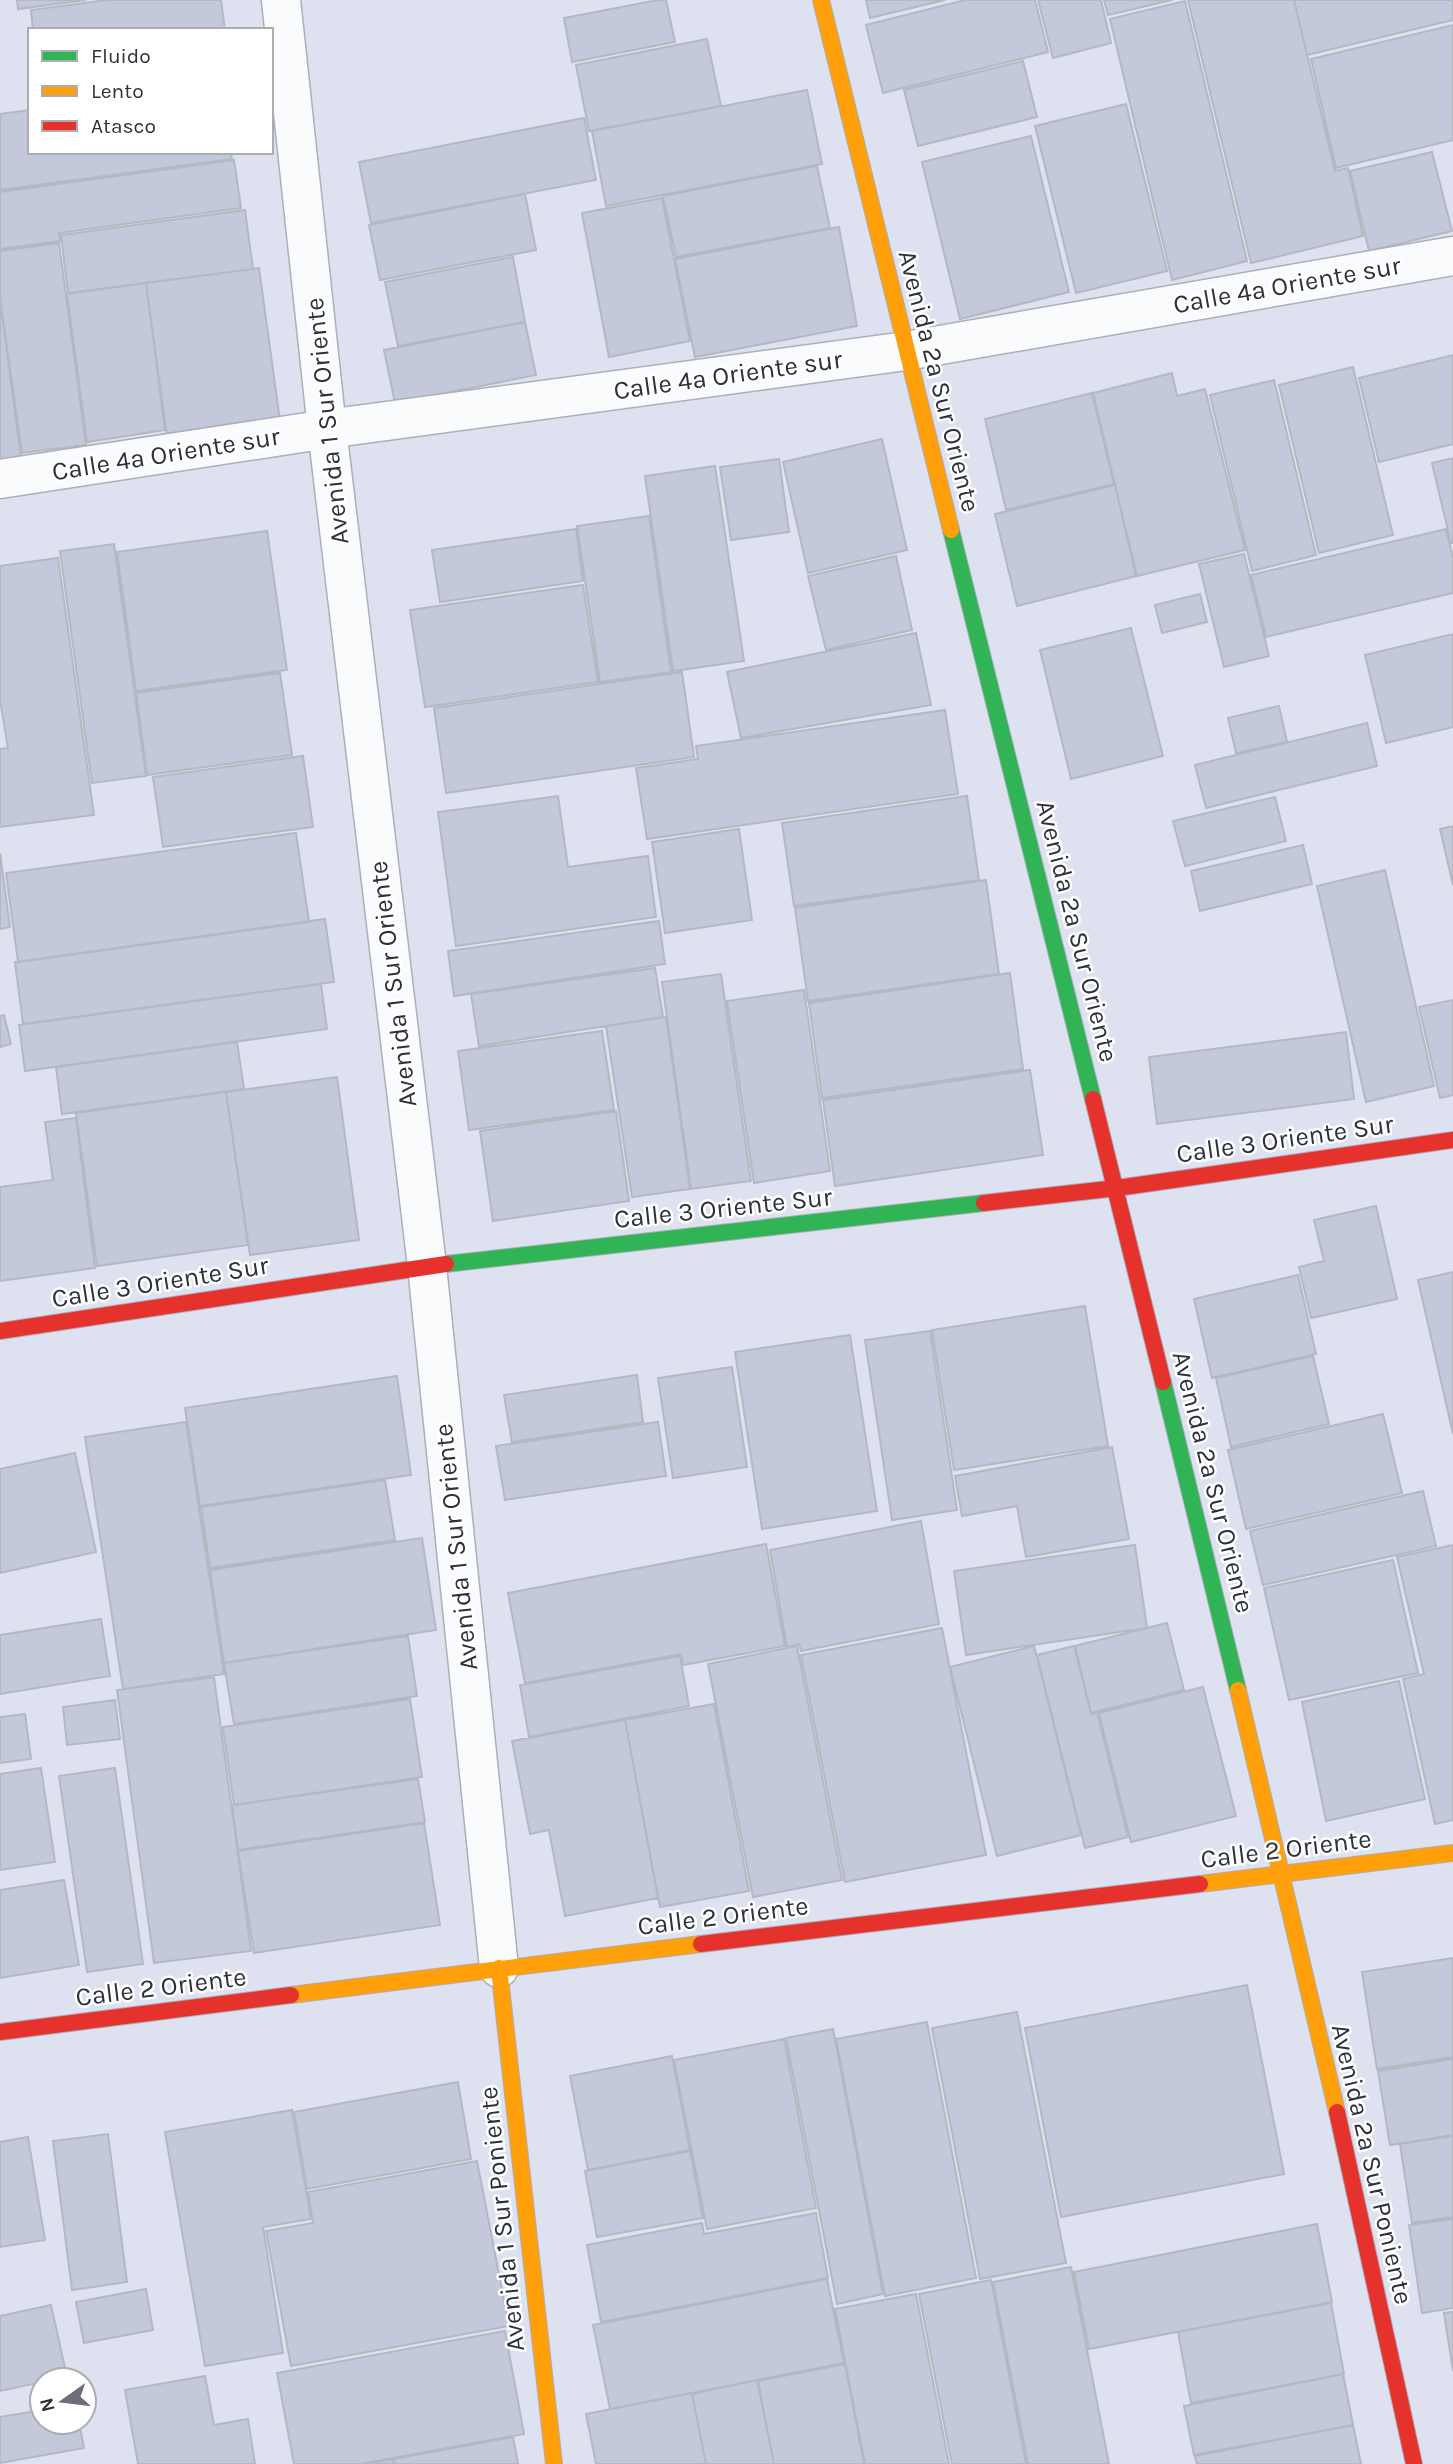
<svg xmlns="http://www.w3.org/2000/svg" width="1453" height="2464" font-family="Karla,sans-serif">
  <style>
    .building { fill: #c3c9db; stroke: #b4b8c2; stroke-width: 2 }
    .lines { fill: none; stroke-linecap: round; stroke-linejoin: round }
    .street-casing { stroke: #abafba; stroke-width: 41 }
    .fast-casing { stroke: #abafba; stroke-width: 18 }
    .slow-casing { stroke: #abafba; stroke-width: 18 }
    .jam-casing { stroke: #abafba; stroke-width: 18 }
    .street { stroke: #fafbfd; stroke-width: 38 }
    .fast { stroke: #30b455; stroke-width: 16 }
    .slow { stroke: #ff9f0a; stroke-width: 16 }
    .jam { stroke: #e5322d; stroke-width: 16 }
    .labels { text-anchor: middle; dominant-baseline: central; stroke-width: 5; stroke-linejoin: round; paint-order: stroke }
    .street-label { font-size: 26px; fill: #2e313b; stroke: #fff }
  </style>
  <rect width="100%" height="100%" fill="#dee2f0"/>
  <!-- building -->
  <path class="building" d="M17 0H86L18 9Z
    M107 0H221L225 30H33L31 10Z
    M658 0H666L675 42 572 62 564 18Z
    M866 0H945L870 18Z
    M965 0H1035L1048 52 883 93 866 25Z
    M1038 0H1101L1111 43 1053 58Z
    M1104 0H1172L1108 15Z
    M1188 0H1294L1335 171 1348 168 1363 236 1251 263Z
    M1294 0H1453V20L1307 55Z
    M1185 1 1247 261 1172 280 1110 19Z
    M1453 25V140L1336 168 1311 59Z
    M707 39 721 106 589 131 576 65Z
    M1023 61 1037 117 918 146 904 90Z
    M807 90 822 164 606 206 592 131Z
    M1126 104 1167 271 1076 293 1035 126Z
    M30 110V152H231L232 159 0 190V114Z
    M584 118 596 180 371 223 359 162Z
    M1031 136 1069 292 960 319 922 162Z
    M1432 152 1452 231 1369 251 1350 171Z
    M234 160 241 208 59 233 60 241 0 249V192Z
    M817 166 830 228 676 257 663 196Z
    M525 194 536 250 380 280 369 225Z
    M662 198 690 341 609 357 582 213Z
    M245 210 253 269 68 293 61 235Z
    M839 227 857 326 695 357 675 259Z
    M59 243 86 445 22 453 0 298V251Z
    M513 257 525 322 398 346 385 282Z
    M259 268 280 421 167 437 146 283Z
    M146 283 165 430 87 442 67 294Z
    M0 299 22 464 0 467Z
    M525 322 536 375 395 403 384 350Z
    M1453 355V444L1379 462 1359 378Z
    M1353 367 1393 535 1319 553 1279 385Z
    M1172 373 1177 396 1205 389 1245 550 1137 576 1093 393Z
    M1274 380 1316 555 1252 571 1210 395Z
    M1092 393 1114 484 1006 510 985 419Z
    M882 439 907 550 808 573 783 462Z
    M1453 458V543H1451L1432 463Z
    M779 459 789 532 731 540 720 467Z
    M715 466 744 661 673 671 645 476Z
    M1115 485 1136 576 1017 606 995 514Z
    M649 516 671 672 600 682 577 526Z
    M576 529 583 581 440 602 432 550Z
    M1446 529 1453 558V593L1266 637 1251 575Z
    M267 531 287 670 136 691 117 552Z
    M114 544 146 776 92 783 60 551Z
    M1244 554 1269 656 1224 667 1199 564Z
    M896 556 912 630 826 650 808 576Z
    M58 558 94 815 0 827V749L8 748 0 700V566Z
    M583 585 598 682 425 707 410 610Z
    M1200 594 1207 622 1162 633 1155 605Z
    M1131 628 1163 756 1071 779 1040 650Z
    M916 633 931 705 741 738 727 672Z
    M1453 634V727L1386 743 1365 655Z
    M682 672 694 757 446 793 434 708Z
    M280 673 292 755 147 775 136 693Z
    M1279 706 1287 742 1236 753 1228 718Z
    M945 710 958 794 647 839 636 768 698 759 696 746Z
    M1367 723 1377 766 1206 808 1195 765Z
    M303 756 313 827 163 847 153 777Z
    M558 796 568 867 648 856 656 917 456 946 438 812Z
    M967 796 979 880 794 906 782 823Z
    M1275 797 1286 841 1185 866 1173 821Z
    M1453 826V885L1440 829Z
    M739 829 752 920 665 933 652 842Z
    M296 833 309 922 18 962 6 873Z
    M1303 845 1312 884 1200 911 1191 871Z
    M0 853 10 927 0 929Z
    M1385 870 1434 1086 1366 1102 1317 886Z
    M986 880 999 974 808 1001 795 908Z
    M325 919 334 982 23 1024 15 962Z
    M659 921 665 964 454 996 448 951Z
    M655 968 663 1017 479 1046 471 994Z
    M1010 973 1023 1069 822 1098 809 1003Z
    M721 974 751 1181 691 1189 662 982Z
    M321 984 327 1029 25 1071 19 1025Z
    M804 990 830 1171 754 1183 727 1001Z
    M1453 1000V1095L1440 1098 1419 1007Z
    M4 1015 11 1044 0 1047V1016Z
    M666 1017 690 1189 632 1197 606 1026Z
    M602 1031 614 1110 469 1130 458 1051Z
    M1346 1032 1354 1099 1157 1124 1149 1057Z
    M237 1042 244 1089 62 1114 56 1067Z
    M1030 1070 1043 1155 835 1186 823 1100Z
    M337 1077 359 1240 250 1255 226 1092Z
    M226 1092 248 1245 97 1266 76 1113Z
    M616 1111 629 1201 493 1221 480 1131Z
    M76 1118 95 1268 0 1281V1187L53 1180 45 1122Z
    M1376 1206 1397 1299 1311 1318 1299 1267 1324 1261 1314 1220Z
    M1453 1272V1434L1418 1280Z
    M1298 1275 1316 1354 1212 1378 1194 1299Z
    M1085 1306 1108 1446 954 1470 932 1330Z
    M930 1331 957 1510 892 1520 865 1340Z
    M850 1335 877 1511 762 1529 735 1352Z
    M1313 1356 1329 1424 1231 1447 1216 1378Z
    M732 1367 747 1467 673 1478 658 1378Z
    M637 1375 643 1422 512 1442 504 1395Z
    M397 1376 411 1475 200 1506 185 1408Z
    M1383 1414 1402 1493 1246 1529 1228 1450Z
    M186 1422 224 1674 123 1689 85 1437Z
    M658 1422 666 1476 505 1500 496 1446Z
    M1112 1447 1129 1539 1026 1557 1017 1506 962 1516 955 1476Z
    M75 1453 96 1552 0 1573V1469Z
    M385 1480 395 1540 210 1568 201 1507Z
    M1423 1491 1436 1546 1263 1585 1250 1531Z
    M921 1521 939 1624 801 1651 799 1644 787 1647 770 1550Z
    M422 1538 436 1630 224 1663 210 1570Z
    M766 1544 785 1646 683 1665 681 1654 525 1683 508 1593Z
    M1135 1545 1147 1628 966 1655 954 1571Z
    M1453 1545V1820L1435 1824 1403 1679 1424 1674 1397 1557Z
    M1393 1560 1418 1673 1289 1700 1264 1588Z
    M101 1619 110 1676 0 1694V1635Z
    M1167 1623 1184 1690 1091 1713 1075 1646Z
    M942 1628 986 1855 845 1882 801 1655Z
    M408 1636 417 1696 234 1724 224 1663Z
    M797 1646 842 1880 753 1897 708 1664Z
    M1034 1646 1081 1835 997 1856 950 1667Z
    M1074 1646 1091 1714 1097 1712 1128 1837 1085 1848 1037 1655Z
    M680 1656 689 1706 529 1737 520 1685Z
    M214 1677 251 1951 154 1963 117 1690Z
    M1399 1681 1425 1799 1326 1821 1302 1702Z
    M1203 1687 1236 1816 1131 1842 1099 1713Z
    M410 1699 422 1777 234 1805 223 1727Z
    M115 1700 120 1739 67 1745 63 1707Z
    M714 1704 749 1891 660 1907 625 1720Z
    M25 1714 31 1759 0 1763V1717Z
    M625 1720 658 1898 565 1916 549 1830 530 1834 512 1741Z
    M41 1768 55 1862 0 1870V1774Z
    M115 1768 143 1964 87 1972 59 1776Z
    M418 1779 425 1822 238 1850 232 1805Z
    M424 1823 440 1925 254 1953 238 1851Z
    M64 1880 79 1965 0 1978V1890Z
    M1453 1958V2057L1377 2069 1362 1972Z
    M1247 1985 1284 2174 1061 2217 1025 2028Z
    M1017 2012 1066 2263 980 2279 932 2028Z
    M927 2022 976 2278 885 2296 836 2039Z
    M833 2029 883 2294 837 2304 786 2038Z
    M784 2039 816 2208 707 2229 674 2060Z
    M672 2056 690 2150 588 2170 570 2076Z
    M1453 2059V2135L1390 2145 1378 2071Z
    M458 2082 471 2159 307 2189 294 2112Z
    M292 2110 311 2219 263 2227 283 2353 205 2366 165 2132Z
    M108 2134 127 2282 72 2290 53 2141Z
    M1453 2136V2217L1412 2223 1400 2144Z
    M28 2137 45 2240 0 2247V2142Z
    M690 2151 703 2218 597 2237 585 2171Z
    M477 2161 509 2326 291 2366 266 2231 313 2223 308 2192Z
    M816 2213 828 2278 601 2322 587 2245 702 2223 704 2234Z
    M1453 2219V2308L1422 2313 1409 2225Z
    M1317 2224 1332 2302 1089 2349 1074 2272Z
    M1071 2267 1109 2464H1028L993 2282Z
    M827 2279 844 2363 610 2409 593 2325Z
    M991 2280 1026 2464H952L919 2294Z
    M146 2289 153 2330 84 2343 76 2302Z
    M916 2294 949 2464H865L835 2309Z
    M1331 2303 1344 2374 1191 2403 1178 2332Z
    M51 2305 67 2377 42 2380V2382L0 2391V2316Z
    M1453 2312V2371L1444 2313Z
    M505 2331 524 2434 360 2464H294L277 2373Z
    M845 2364 864 2464H774L758 2381Z
    M1343 2374 1353 2425 1194 2455 1184 2406Z
    M205 2376 214 2425 248 2419 255 2464H138L125 2390Z
    M757 2380 774 2464H706L692 2394Z
    M692 2393 706 2464H596L586 2414Z
    M42 2410V2422H79L84 2448 0 2463V2417Z
    M1353 2425 1361 2464H1197L1195 2456Z
    M513 2437 518 2464H395L394 2459Z
    M392 2459 393 2464H367Z"/>
  <g class="lines">
    <defs>
      <path id="street" d="M281 0 327 429 427 1266 499 1968
        M0 479 327 429 906 351 1453 256"/>
      <path id="fast" d="M951 530 1093 1099
        M446 1264 984 1203
        M1163 1382 1238 1690"/>
      <path id="slow" d="M821 0 951 530
        M1238 1690 1337 2112
        M1200 1884 1453 1853
        M499 1968 554 2464
        M291 1995 701 1944"/>
      <path id="jam" d="M1093 1099 1163 1382
        M984 1203 1117 1188 1453 1140
        M0 1331 446 1264
        M701 1944 1200 1884
        M0 2032 291 1995
        M1337 2112 1414 2464"/>
    </defs>
    <!-- street casing -->
    <use href="#street" class="street-casing"/>
    <!-- fast casing -->
    <use href="#fast" class="fast-casing"/>
    <!-- slow casing -->
    <use href="#slow" class="slow-casing"/>
    <!-- jam casing -->
    <use href="#jam" class="jam-casing"/>
    <!-- street -->
    <use href="#street" class="street"/>
    <!-- fast -->
    <use href="#fast" class="fast"/>
    <!-- slow -->
    <use href="#slow" class="slow"/>
    <!-- jam -->
    <use href="#jam" class="jam"/>
  </g>
  <g class="labels">
    <!-- street labels -->
    <g class="street-label">
      <text transform="translate(1287 285) rotate(-10)">Calle 4a Oriente sur</text>
      <text transform="translate(728 375) rotate(-8)">Calle 4a Oriente sur</text>
      <text transform="translate(939 381) rotate(76)">Avenida 2a Sur Oriente</text>
      <text transform="translate(327 421) rotate(-96)">Avenida 1 Sur Oriente</text>
      <text transform="translate(166 454) rotate(-9)">Calle 4a Oriente sur</text>
      <text transform="translate(1077 931) rotate(76)">Avenida 2a Sur Oriente</text>
      <text transform="translate(393 984) rotate(-97)">Avenida 1 Sur Oriente</text>
      <text transform="translate(1285 1139) rotate(-8)">Calle 3 Oriente Sur</text>
      <text transform="translate(723 1208) rotate(-6)">Calle 3 Oriente Sur</text>
      <text transform="translate(160 1282) rotate(-9)">Calle 3 Oriente Sur</text>
      <text transform="translate(1213 1482) rotate(76)">Avenida 2a Sur Oriente</text>
      <text transform="translate(456 1547) rotate(-96)">Avenida 1 Sur Oriente</text>
      <text transform="translate(1286 1849) rotate(-7)">Calle 2 Oriente</text>
      <text transform="translate(723 1916) rotate(-7)">Calle 2 Oriente</text>
      <text transform="translate(161 1987) rotate(-7)">Calle 2 Oriente</text>
      <text transform="translate(1372 2164) rotate(77)">Avenida 2a Sur Poniente</text>
      <text transform="translate(502 2219) rotate(-96)">Avenida 1 Sur Poniente</text>
    </g>
  </g>
  <!-- legend -->
  <rect x="28" y="28" width="245" height="126" fill="#ffffff" stroke="#abadb1" stroke-width="2"/>
  <rect x="42" y="51" width="35" height="10" fill="#30b455" stroke="#abadb1" stroke-width="2"/>
  <text x="91" y="63" font-size="21" fill="#2e313b">Fluido</text>
  <rect x="42" y="86" width="35" height="10" fill="#ff9f0a" stroke="#abadb1" stroke-width="2"/>
  <text x="91" y="98" font-size="21" fill="#2e313b">Lento</text>
  <rect x="42" y="121" width="35" height="10" fill="#e5322d" stroke="#abadb1" stroke-width="2"/>
  <text x="91" y="133" font-size="21" fill="#2e313b">Atasco</text>
  <!-- north arrow -->
  <g transform="translate(63 2401) rotate(256)"><circle r="33" fill="#ffffff" stroke="#abadb1" stroke-width="2"/>
  <path d="M0-5L12 26L0 18L-12 26Z" fill="#6c6f7a"/>
  <text y="-10" font-size="19" font-weight="bold" text-anchor="middle" fill="#2e313b">N</text>
  </g>
</svg>
